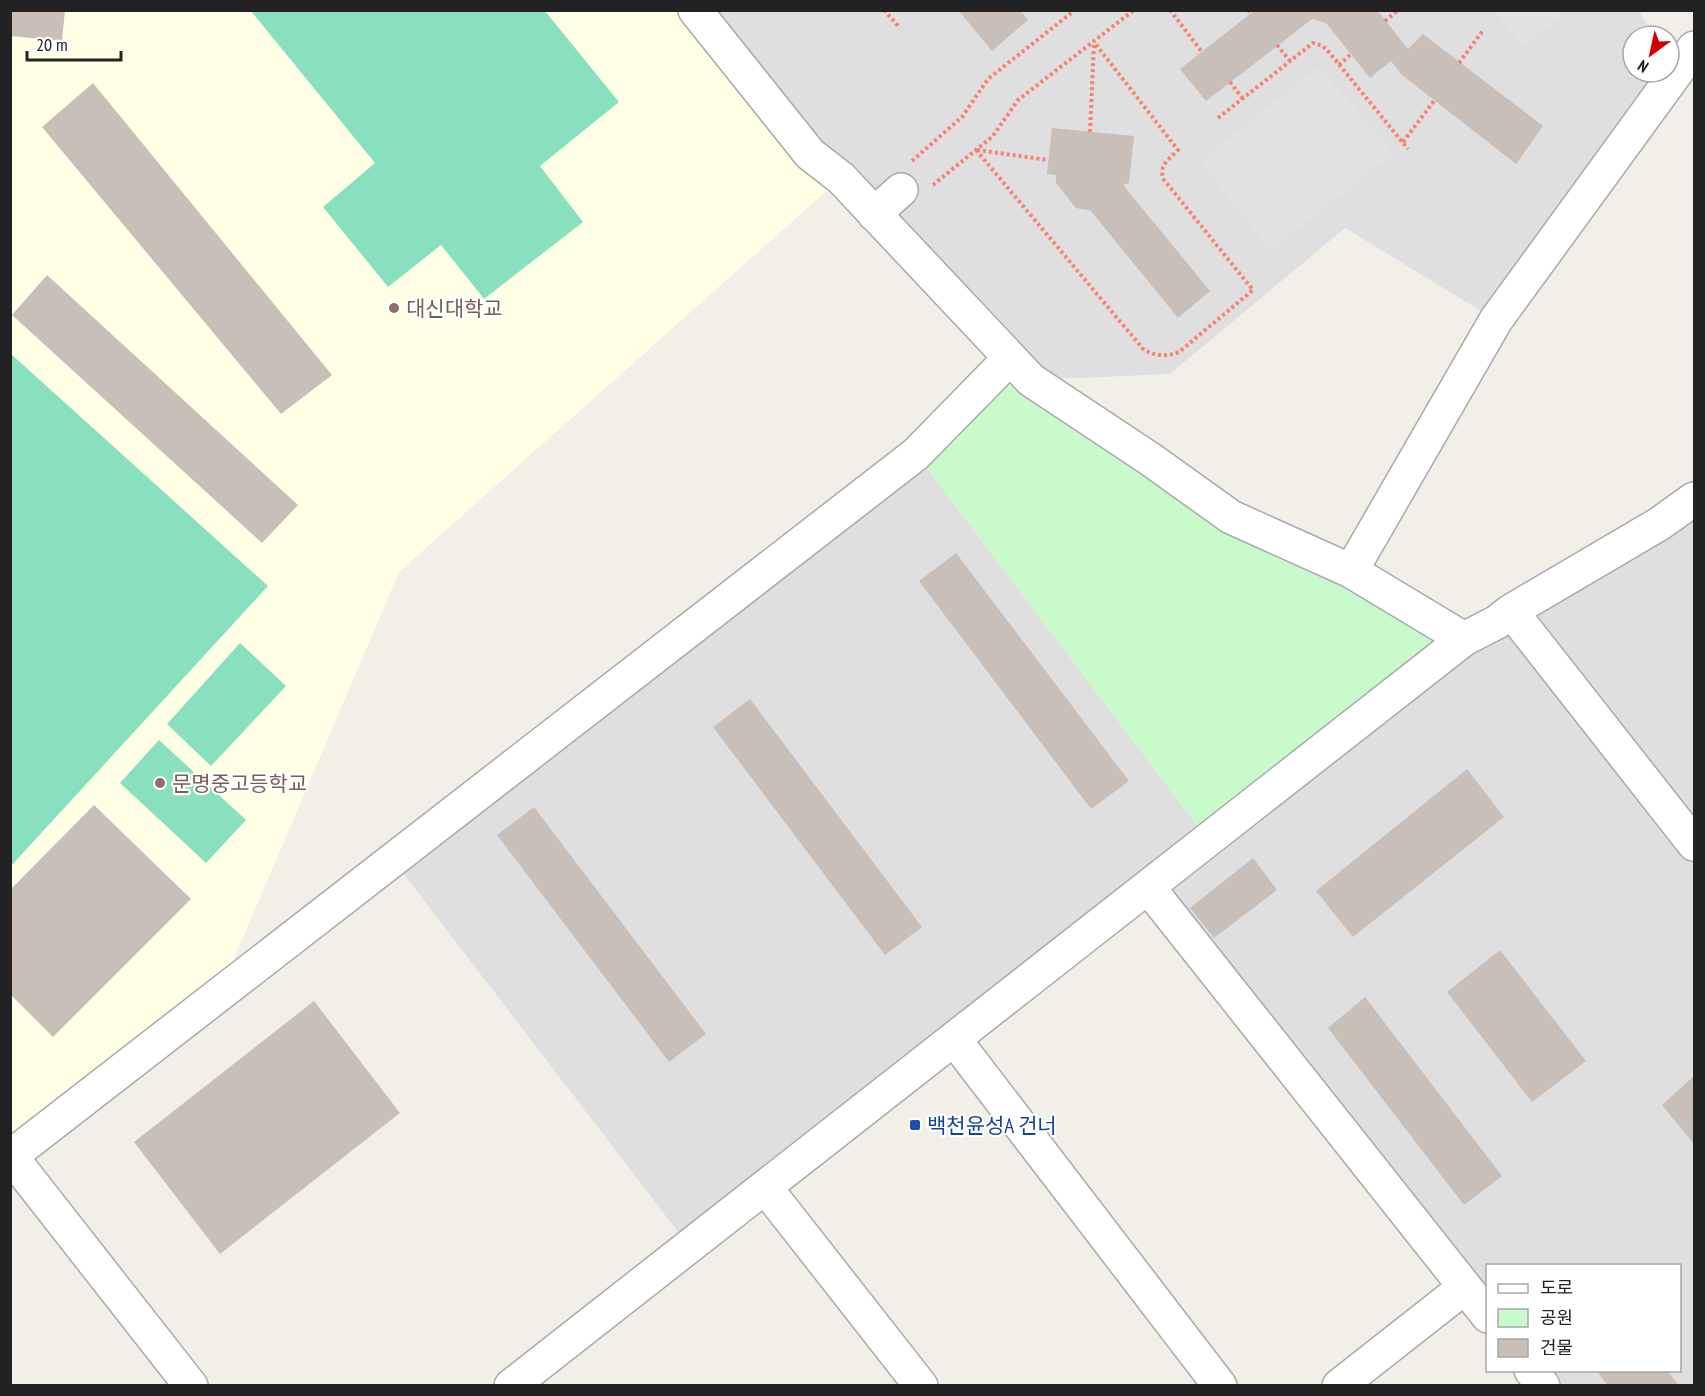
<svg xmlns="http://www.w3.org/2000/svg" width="1705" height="1396" font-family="'PT Sans Narrow','Noto Sans KR',sans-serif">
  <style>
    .residential { fill: #e0dfdf }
    .education { fill: #ffffe5 }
    .park { fill: #c8facc }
    .pitch { fill: #88e0be }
    .parking { fill: #e2e2e2 }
    .building { fill: #c7bfb8 }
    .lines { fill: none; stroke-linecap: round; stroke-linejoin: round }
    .minor-casing { stroke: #a9a9a9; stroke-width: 36 }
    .path { stroke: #fa8072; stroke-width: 4; stroke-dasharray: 3 3; stroke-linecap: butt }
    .minor { stroke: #fff; stroke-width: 33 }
    .education-dot { fill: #8d6e63; stroke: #fff; stroke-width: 2 }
    .transit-dot { fill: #1a4fb4; stroke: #fff; stroke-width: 2 }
    .labels { text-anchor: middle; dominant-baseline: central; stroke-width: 4.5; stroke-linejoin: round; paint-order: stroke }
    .education-label { font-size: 21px; fill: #785e54; stroke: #fff; text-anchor: start }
    .transit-label { font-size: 21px; fill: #164399; stroke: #fff; text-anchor: start }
  </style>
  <rect width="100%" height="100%" fill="#f2efe9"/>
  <!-- residential -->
  <path class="residential" d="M695 11H1639L1654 36H1633V72H1669L1496 320 1345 228 1170 374 1031 380Z
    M916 454 1208 840 1511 613 1694 499V1385H1543L1531 1371 1680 1370V1266H1488L1487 1316 1148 887 689 1246 393 860Z"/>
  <!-- education -->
  <path class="education" d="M10 11H695L841 178 399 572 219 994 10 1155Z"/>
  <!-- park -->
  <path class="park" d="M1010 358 1231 517 1464 639 1208 840 916 454Z"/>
  <!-- pitch -->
  <path class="pitch" d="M251 11H545L619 102 540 166 583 222 484 299 441 245 388 287 323 207 375 163Z
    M11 354 268 586 11 866Z
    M240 643 286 686 211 766 167 724Z
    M159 740 246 820 206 863 120 783Z"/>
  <!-- parking -->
  <path class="parking" d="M1494 11H1567L1524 47Z
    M1319 67 1394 153 1271 251 1200 162Z"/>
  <!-- building -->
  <path class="building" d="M10 10H65L62 41 10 36Z
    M958 10H1020L1028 20 992 51Z
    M1255 10H1377L1408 49 1423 34 1543 126 1516 164 1402 75 1391 61 1370 78 1326 23 1312 19 1206 101 1180 69Z
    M93 83 332 375 281 414 42 127Z
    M1052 128 1134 136 1129 183 1123 185 1210 291 1178 318 1091 211 1076 208 1056 183V175L1047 174Z
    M47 275 298 505 262 543 12 315Z
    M956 553 1129 781 1091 809 919 581Z
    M750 699 922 927 885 955 713 727Z
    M1467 769 1504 817 1353 937 1316 891Z
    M94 805 191 899 53 1037 10 994V890Z
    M534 807 706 1034 669 1062 497 835Z
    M1253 858 1277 890 1214 938 1190 908Z
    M1500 950 1586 1061 1532 1102 1447 992Z
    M1365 997 1502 1176 1464 1205 1328 1028Z
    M314 1001 400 1113 220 1254 134 1142Z
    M1694 1076V1144L1662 1105Z
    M1596 1370H1667L1679 1386H1608Z"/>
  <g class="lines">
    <defs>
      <path id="minor" d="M695 10 810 154 841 178 1031 380 1150 459 1231 517 1351 571 1464 639
        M874 214 901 190
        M1351 571 1496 320 1694 48
        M1511 611 1694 844
        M1148 887 1488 1316
        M954 1039 1220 1386
        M10 1155 191 1386
        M11 1156 916 454 1010 358
        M765 1187 921 1386
        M1531 1370 1543 1386
        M511 1386 1464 639 1497 622 1511 611 1659 524 1694 499
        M1339 1386 1465 1287"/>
    </defs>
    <!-- minor casing -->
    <use href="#minor" class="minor-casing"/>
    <!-- path -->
    <path class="path" d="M884 10 900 28
      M1170 10 1202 52
      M1248 10 1251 14
      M1385 21 1398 10
      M1277 45 1290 61
      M1459 63 1484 29
      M1339 65 1351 54
      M1230 82 1243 99
      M1218 118 1313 43 1323 46 1328 51 1408 149
      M1090 132 1094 42
      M1403 142 1434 101
      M976 150 1144 350C1156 356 1167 357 1179 352L1253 290 1164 180C1158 166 1168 160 1178 150L1094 42
      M977 150 1048 160
      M912 161 962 117 988 79 1075 10
      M933 185 993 136 1018 100 1134 10"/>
    <!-- minor -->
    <use href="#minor" class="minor"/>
  </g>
  <!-- markers -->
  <g class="education-dot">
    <circle cx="394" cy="308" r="6"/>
    <circle cx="160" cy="783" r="6"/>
  </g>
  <rect class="transit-dot" x="909" y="1119" width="12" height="12" rx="3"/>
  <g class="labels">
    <!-- education labels -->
    <g class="education-label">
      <text x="406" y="308">대신대학교</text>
      <text x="172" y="783">문명중고등학교</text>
    </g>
    <!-- transit labels -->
    <g class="transit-label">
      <text x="927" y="1125">백천윤성A 건너</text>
    </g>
  </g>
  <!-- border -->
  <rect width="1705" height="1396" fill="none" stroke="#222222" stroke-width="24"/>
  <!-- legend -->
  <rect x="1486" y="1264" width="195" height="108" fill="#ffffff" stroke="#a7a7a7" stroke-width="1.5"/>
  <rect x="1498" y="1284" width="30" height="9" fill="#ffffff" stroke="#a7a7a7" stroke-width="1.5"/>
  <text x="1540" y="1294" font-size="18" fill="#222222">도로</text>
  <rect x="1498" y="1309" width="30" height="18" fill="#c8facc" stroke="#a7a7a7" stroke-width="1.5"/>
  <text x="1540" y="1324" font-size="18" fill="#222222">공원</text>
  <rect x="1498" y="1339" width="30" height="18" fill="#c7bfb8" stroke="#a7a7a7" stroke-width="1.5"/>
  <text x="1540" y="1354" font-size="18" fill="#222222">건물</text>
  <!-- north arrow -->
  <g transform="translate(1651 54) rotate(213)"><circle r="28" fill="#ffffff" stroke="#a7a7a7" stroke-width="1.5"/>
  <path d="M0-4.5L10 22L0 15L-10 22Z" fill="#d40000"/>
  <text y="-9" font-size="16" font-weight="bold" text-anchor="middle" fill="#222222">N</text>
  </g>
  <!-- scale -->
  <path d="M27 51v9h94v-9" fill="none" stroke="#222222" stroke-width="3"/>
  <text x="36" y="51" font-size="18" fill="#222222" stroke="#ffffff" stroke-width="4.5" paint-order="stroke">20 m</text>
</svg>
